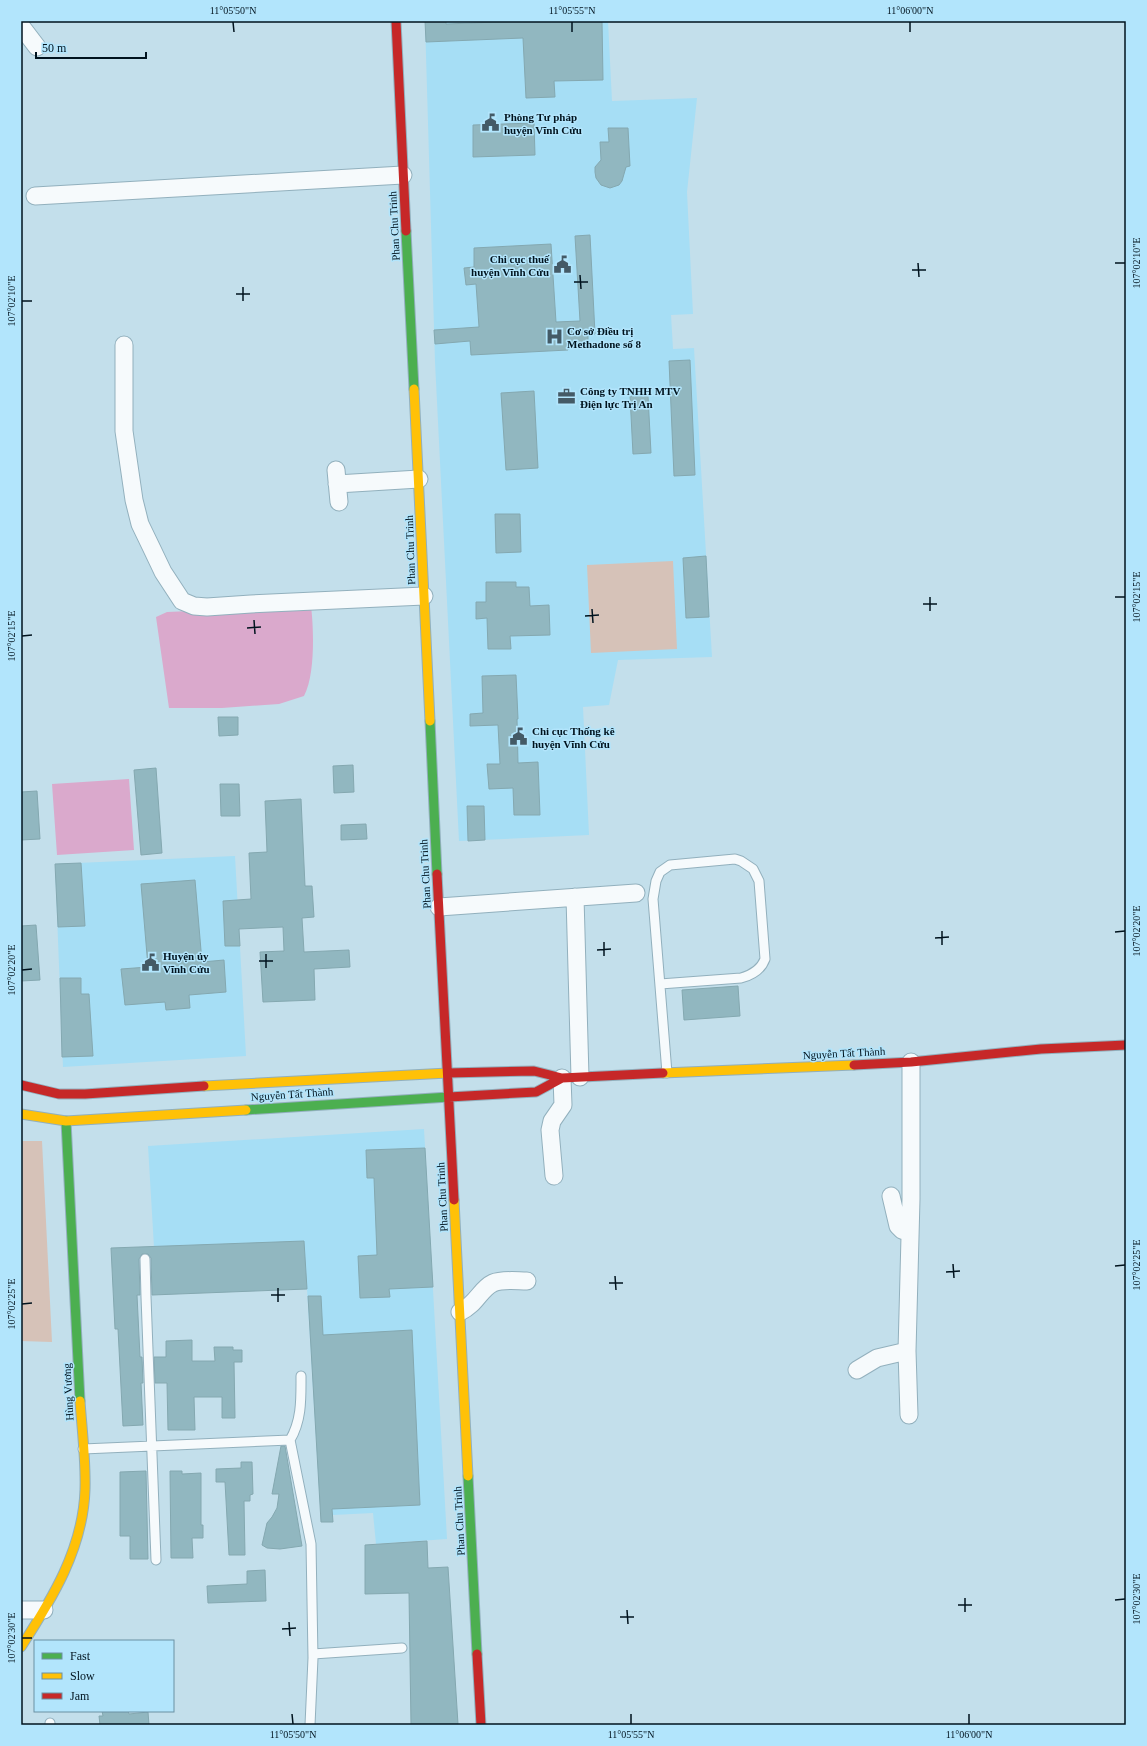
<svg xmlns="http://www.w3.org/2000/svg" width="1147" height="1746" font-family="'Times New Roman',serif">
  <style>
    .built { fill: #a6def5 }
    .green { fill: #d6c2b8 }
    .water { fill: #daa9cc }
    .building { fill: #91b7c0; stroke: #84a8b0 }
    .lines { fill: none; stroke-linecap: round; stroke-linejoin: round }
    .lane-casing { stroke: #92b0bd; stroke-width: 11 }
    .street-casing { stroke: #92b0bd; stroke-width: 19 }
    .fast-casing { stroke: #92b0bd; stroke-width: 11 }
    .slow-casing { stroke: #92b0bd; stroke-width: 11 }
    .jam-casing { stroke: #92b0bd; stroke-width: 11 }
    .lane { stroke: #f6fafc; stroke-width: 9 }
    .street { stroke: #f6fafc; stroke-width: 17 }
    .fast { stroke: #4caf50; stroke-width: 9 }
    .slow { stroke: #ffc107; stroke-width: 9 }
    .jam { stroke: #c62828; stroke-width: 9 }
    .ticks { fill: none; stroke: #00131e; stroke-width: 1.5 }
    .labels { text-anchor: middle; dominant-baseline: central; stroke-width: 3; stroke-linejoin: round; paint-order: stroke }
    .poi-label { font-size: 11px; font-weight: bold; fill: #00131e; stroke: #b2e5fc; text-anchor: start }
    .street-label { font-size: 11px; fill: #00131e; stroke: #b2e5fc }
    .neatline { fill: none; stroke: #00131e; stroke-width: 1.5 }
    .ticks-label { font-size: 10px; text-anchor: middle; fill: #00131e }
  </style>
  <rect width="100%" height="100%" fill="#c3dfeb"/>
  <!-- built -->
  <path class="built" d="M425 21H608L612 101 697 98 687 192 693 314 671 315 673 349 694 348 712 657 618 660 609 705 583 707 589 835 459 841 435 362Z
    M235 856 246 1056 63 1067 55 864Z
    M424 1129 447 1539 376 1544 373 1513 333 1515V1521L321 1522 307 1289 154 1247 148 1146Z"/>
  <!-- green -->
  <path class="green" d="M673 561 677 649 591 653 587 565Z
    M21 1141H42L52 1342 21 1341Z"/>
  <!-- water -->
  <path class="water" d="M311 606C314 630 315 676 304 696L279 704 222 708H169L156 617 167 612Z
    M129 779 134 850 57 855 52 784Z"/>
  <!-- building -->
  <path class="building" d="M425 21H446V24L522 21H602L603 80 554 81 555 97 526 98 523 38 426 42Z
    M534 123 535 155 473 157V125Z
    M608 128H628L630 166 626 167 622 181 619 185 610 188 601 185 596 178 595 172V167L601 160 600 142H609Z
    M590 235 595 334 588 335V343H567L568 350 471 355 470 341 435 344 434 330 479 327 476 284 466 285 464 268 474 267V248L551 244 556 322 580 321 575 236Z
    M690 360 695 475 674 476 669 361Z
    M534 391 538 468 506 470 501 393Z
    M630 396H648L651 453 633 454Z
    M495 514H520L521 552 496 553Z
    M706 556 709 617 686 618 683 558Z
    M486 582H516V587H529L530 606 549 605 550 635 510 636 511 649H488L487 618 476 619V602H486Z
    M516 675 518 719H517L518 763 538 762 540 815H514L513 788 489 789 487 764H500L498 725 470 726V714L483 713 482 676Z
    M218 717H238V735L219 736Z
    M353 765 354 792 334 793 333 766Z
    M156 768 162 853 141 855 134 770Z
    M220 784H239L240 816H221Z
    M37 791 40 839 21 840V792Z
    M301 799 305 886H312L314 917 302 918 304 952 349 950 350 967 314 969 315 1000 263 1002 260 952 284 951 283 927 239 929 240 946H225L223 901 251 899 249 853 267 852 265 801Z
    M467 806H484L485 840 468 841Z
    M366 824 367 839 341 840V825Z
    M81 863 85 926 58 927 55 864Z
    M195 880 202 962 224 960 226 992 189 995 190 1008 166 1010 165 1002 125 1005 121 969 148 967 141 884Z
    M36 925 40 980 21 981V926Z
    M60 978H81V994H89L93 1056 62 1057Z
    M738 986 740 1016 684 1020 682 990Z
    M425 1148 433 1287 389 1289 390 1297 360 1298 358 1256 377 1255 374 1178H367L366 1150Z
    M304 1241 307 1289 152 1295 151 1258 148 1254H142L139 1259 140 1295H137L140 1357H142L143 1383H141L143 1425 123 1426 118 1329H115L111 1248Z
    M308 1296H321L323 1335 412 1330 420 1505 332 1509 333 1522H321Z
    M192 1340V1361H215L214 1347H233V1350H242V1362H234L235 1418H222V1397H194L195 1430H168L167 1383H155L154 1357H166V1341Z
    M281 1446H285L302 1546 280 1549 267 1548 262 1545 267 1523 272 1517 277 1508 279 1494H272Z
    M241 1462H252L253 1494 250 1495V1501H244L245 1555H229L225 1482H216V1469L241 1468Z
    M146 1471 148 1559H130V1536H120V1472Z
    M170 1471H182V1474L201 1473V1525H203V1538H192L193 1558H171Z
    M427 1541 428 1568 448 1567 458 1724 411 1725 409 1593 365 1594V1545Z
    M265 1570 266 1601 208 1603 207 1586 247 1584V1571Z
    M102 1711H128L129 1714 148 1712 149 1725H100L99 1716H103Z"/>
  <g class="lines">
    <defs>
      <path id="lane" d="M660 984 741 978C752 975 761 970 765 959L759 881 753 869 741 861 735 859 670 865 660 872 656 881 653 899 667 1073
        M145 1259 146 1297 156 1560
        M301 1376C301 1398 302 1420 290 1440L311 1544 313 1658 310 1725
        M83 1449 290 1440
        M313 1654 402 1648
        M50 1723V1725"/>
      <path id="street" d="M21 26 37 47
        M35 196 403 175
        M124 345V431L134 500 140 524 153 551 163 572 182 601 194 606 207 607 251 604 424 596
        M336 470 339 502
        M337 484 419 479
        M575 897 580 1077
        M439 907 636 893
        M554 1176 550 1130 552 1121 563 1105 562 1078
        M891 1196 898 1226 902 1230 910 1233
        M460 1312C477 1304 480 1289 493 1283 502 1279 517 1281 527 1281
        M857 1370 877 1358 907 1351
        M909 1415 907 1351 911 1199V1062
        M21 1610H44"/>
      <path id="fast" d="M406 231 414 389
        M430 721 437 874
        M246 1110 449 1097
        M66 1121 80 1401
        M468 1476 477 1654"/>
      <path id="slow" d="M414 389 430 721
        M663 1073 854 1065
        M204 1086 448 1073
        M21 1114 66 1121 246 1110
        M454 1200 468 1476
        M21 1647C52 1599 83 1549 85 1490 86 1461 82 1430 80 1401"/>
      <path id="jam" d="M396 21 406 231
        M437 874 454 1200
        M854 1065 911 1062 1041 1049 1126 1045
        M448 1073 534 1071 562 1078 663 1073
        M21 1085 59 1094H85L204 1086
        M449 1097 536 1092 562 1078
        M477 1654 481 1725"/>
    </defs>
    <!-- lane casing -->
    <use href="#lane" class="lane-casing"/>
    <!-- street casing -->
    <use href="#street" class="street-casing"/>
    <!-- fast casing -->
    <use href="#fast" class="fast-casing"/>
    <!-- slow casing -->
    <use href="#slow" class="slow-casing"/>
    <!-- jam casing -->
    <use href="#jam" class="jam-casing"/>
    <!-- lane -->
    <use href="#lane" class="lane"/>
    <!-- street -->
    <use href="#street" class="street"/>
    <!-- fast -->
    <use href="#fast" class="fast"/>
    <!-- slow -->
    <use href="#slow" class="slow"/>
    <!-- jam -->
    <use href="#jam" class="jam"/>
  </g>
  <!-- ticks -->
  <path class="ticks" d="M233 22 234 32M572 22V32M910 22V32M918 263 919 277M1115 263H1125M912 270H926M580 275 581 289M574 282H588M243 287V301M236 294H250M22 301H32M930 597V611M1115 597H1125M923 604H937M592 609 593 623M585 616 599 615M254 620 255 634M247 628 261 627M22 636 32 635M942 931V945M1115 932 1125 931M935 938 949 937M604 942V956M597 950 611 949M266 954V968M259 961H273M22 970 32 969M953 1264 954 1278M1115 1266 1125 1265M946 1272 960 1271M615 1276 616 1290M609 1283H623M278 1288V1302M271 1295H285M22 1304 32 1303M965 1598V1612M1115 1600 1125 1599M958 1605H972M627 1610 628 1624M620 1617H634M289 1622 290 1636M282 1629 296 1628M22 1638H32M292 1714 293 1724M631 1714V1724M969 1714V1724"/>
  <!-- icons -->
  <defs>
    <symbol id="civic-bare" viewBox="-9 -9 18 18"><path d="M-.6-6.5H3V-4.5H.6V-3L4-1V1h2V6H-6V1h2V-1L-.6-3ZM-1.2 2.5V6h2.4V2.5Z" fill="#445a66" stroke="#b2e5fc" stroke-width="2.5" paint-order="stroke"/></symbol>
    <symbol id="hospital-bare" viewBox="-9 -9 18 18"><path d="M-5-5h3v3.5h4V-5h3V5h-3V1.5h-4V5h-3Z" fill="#445a66" stroke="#b2e5fc" stroke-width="2.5" paint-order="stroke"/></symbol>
    <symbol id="office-bare" viewBox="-9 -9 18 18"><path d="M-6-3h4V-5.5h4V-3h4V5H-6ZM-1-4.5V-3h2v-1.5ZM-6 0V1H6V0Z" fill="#445a66" stroke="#b2e5fc" stroke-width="2.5" paint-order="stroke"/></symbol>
  </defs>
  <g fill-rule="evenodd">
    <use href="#civic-bare" x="478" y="110" width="25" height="25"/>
    <use href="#civic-bare" x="550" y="252" width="25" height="25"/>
    <use href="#hospital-bare" x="542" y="324" width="25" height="25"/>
    <use href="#office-bare" x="554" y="384" width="25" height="25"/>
    <use href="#civic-bare" x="506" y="724" width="25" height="25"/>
    <use href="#civic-bare" x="138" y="950" width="25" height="25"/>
  </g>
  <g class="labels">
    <!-- poi labels -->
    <g class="poi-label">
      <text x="504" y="117">Phòng Tư pháp<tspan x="504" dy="13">huyện Vĩnh Cửu</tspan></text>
      <text x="549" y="259" text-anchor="end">Chi cục thuế<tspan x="549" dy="13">huyện Vĩnh Cửu</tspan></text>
      <text x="567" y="331">Cơ sở Điều trị<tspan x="567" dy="13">Methadone số 8</tspan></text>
      <text x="580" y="391">Công ty TNHH MTV<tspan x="580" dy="13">Điện lực Trị An</tspan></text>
      <text x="532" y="731">Chi cục Thống kê<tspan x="532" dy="13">huyện Vĩnh Cửu</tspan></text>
      <text x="163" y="956">Huyện ủy<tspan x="163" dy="13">Vĩnh Cửu</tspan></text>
    </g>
    <!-- street labels -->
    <g class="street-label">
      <text transform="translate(394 226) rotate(-93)">Phan Chu Trinh</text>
      <text transform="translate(410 550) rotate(-92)">Phan Chu Trinh</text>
      <text transform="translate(425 874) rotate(-93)">Phan Chu Trinh</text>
      <text transform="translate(844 1053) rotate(-3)">Nguyễn Tất Thành</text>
      <text transform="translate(292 1094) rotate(-4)">Nguyễn Tất Thành</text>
      <text transform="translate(442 1197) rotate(-93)">Phan Chu Trinh</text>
      <text transform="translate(68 1392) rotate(-93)">Hùng Vương</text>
      <text transform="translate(459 1521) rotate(-93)">Phan Chu Trinh</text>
    </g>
  </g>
  <!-- border -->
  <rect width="1147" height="1746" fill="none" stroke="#b2e5fc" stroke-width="44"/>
  <!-- legend -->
  <rect x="34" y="1640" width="140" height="72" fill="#b2e5fc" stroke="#6b91a3"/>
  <rect x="42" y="1653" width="20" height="6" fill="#4caf50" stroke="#6b91a3"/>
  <text x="70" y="1660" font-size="12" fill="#00131e">Fast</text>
  <rect x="42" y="1673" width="20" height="6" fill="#ffc107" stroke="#6b91a3"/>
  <text x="70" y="1680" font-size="12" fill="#00131e">Slow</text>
  <rect x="42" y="1693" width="20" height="6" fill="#c62828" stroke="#6b91a3"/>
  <text x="70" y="1700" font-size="12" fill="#00131e">Jam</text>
  <!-- scale -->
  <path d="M36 52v6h110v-6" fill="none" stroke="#00131e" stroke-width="2"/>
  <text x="42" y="52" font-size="12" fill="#00131e" stroke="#b2e5fc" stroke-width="3" paint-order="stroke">50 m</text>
  <rect x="22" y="22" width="1103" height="1702" class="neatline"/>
  <g class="ticks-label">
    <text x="233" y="14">11°05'50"N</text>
    <text x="572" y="14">11°05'55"N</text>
    <text x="910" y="14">11°06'00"N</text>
    <text transform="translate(1136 263) rotate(-90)" y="4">107°02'10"E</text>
    <text transform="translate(11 301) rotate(-90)" y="4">107°02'10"E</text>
    <text transform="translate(1136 597) rotate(-90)" y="4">107°02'15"E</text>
    <text transform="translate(11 636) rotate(-90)" y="4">107°02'15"E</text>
    <text transform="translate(1136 931) rotate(-90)" y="4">107°02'20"E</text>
    <text transform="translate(11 970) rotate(-90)" y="4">107°02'20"E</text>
    <text transform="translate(1136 1265) rotate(-90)" y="4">107°02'25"E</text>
    <text transform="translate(11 1304) rotate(-90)" y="4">107°02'25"E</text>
    <text transform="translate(1136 1599) rotate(-90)" y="4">107°02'30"E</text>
    <text transform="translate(11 1638) rotate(-90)" y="4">107°02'30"E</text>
    <text x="293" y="1738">11°05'50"N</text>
    <text x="631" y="1738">11°05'55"N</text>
    <text x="969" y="1738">11°06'00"N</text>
  </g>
</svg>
